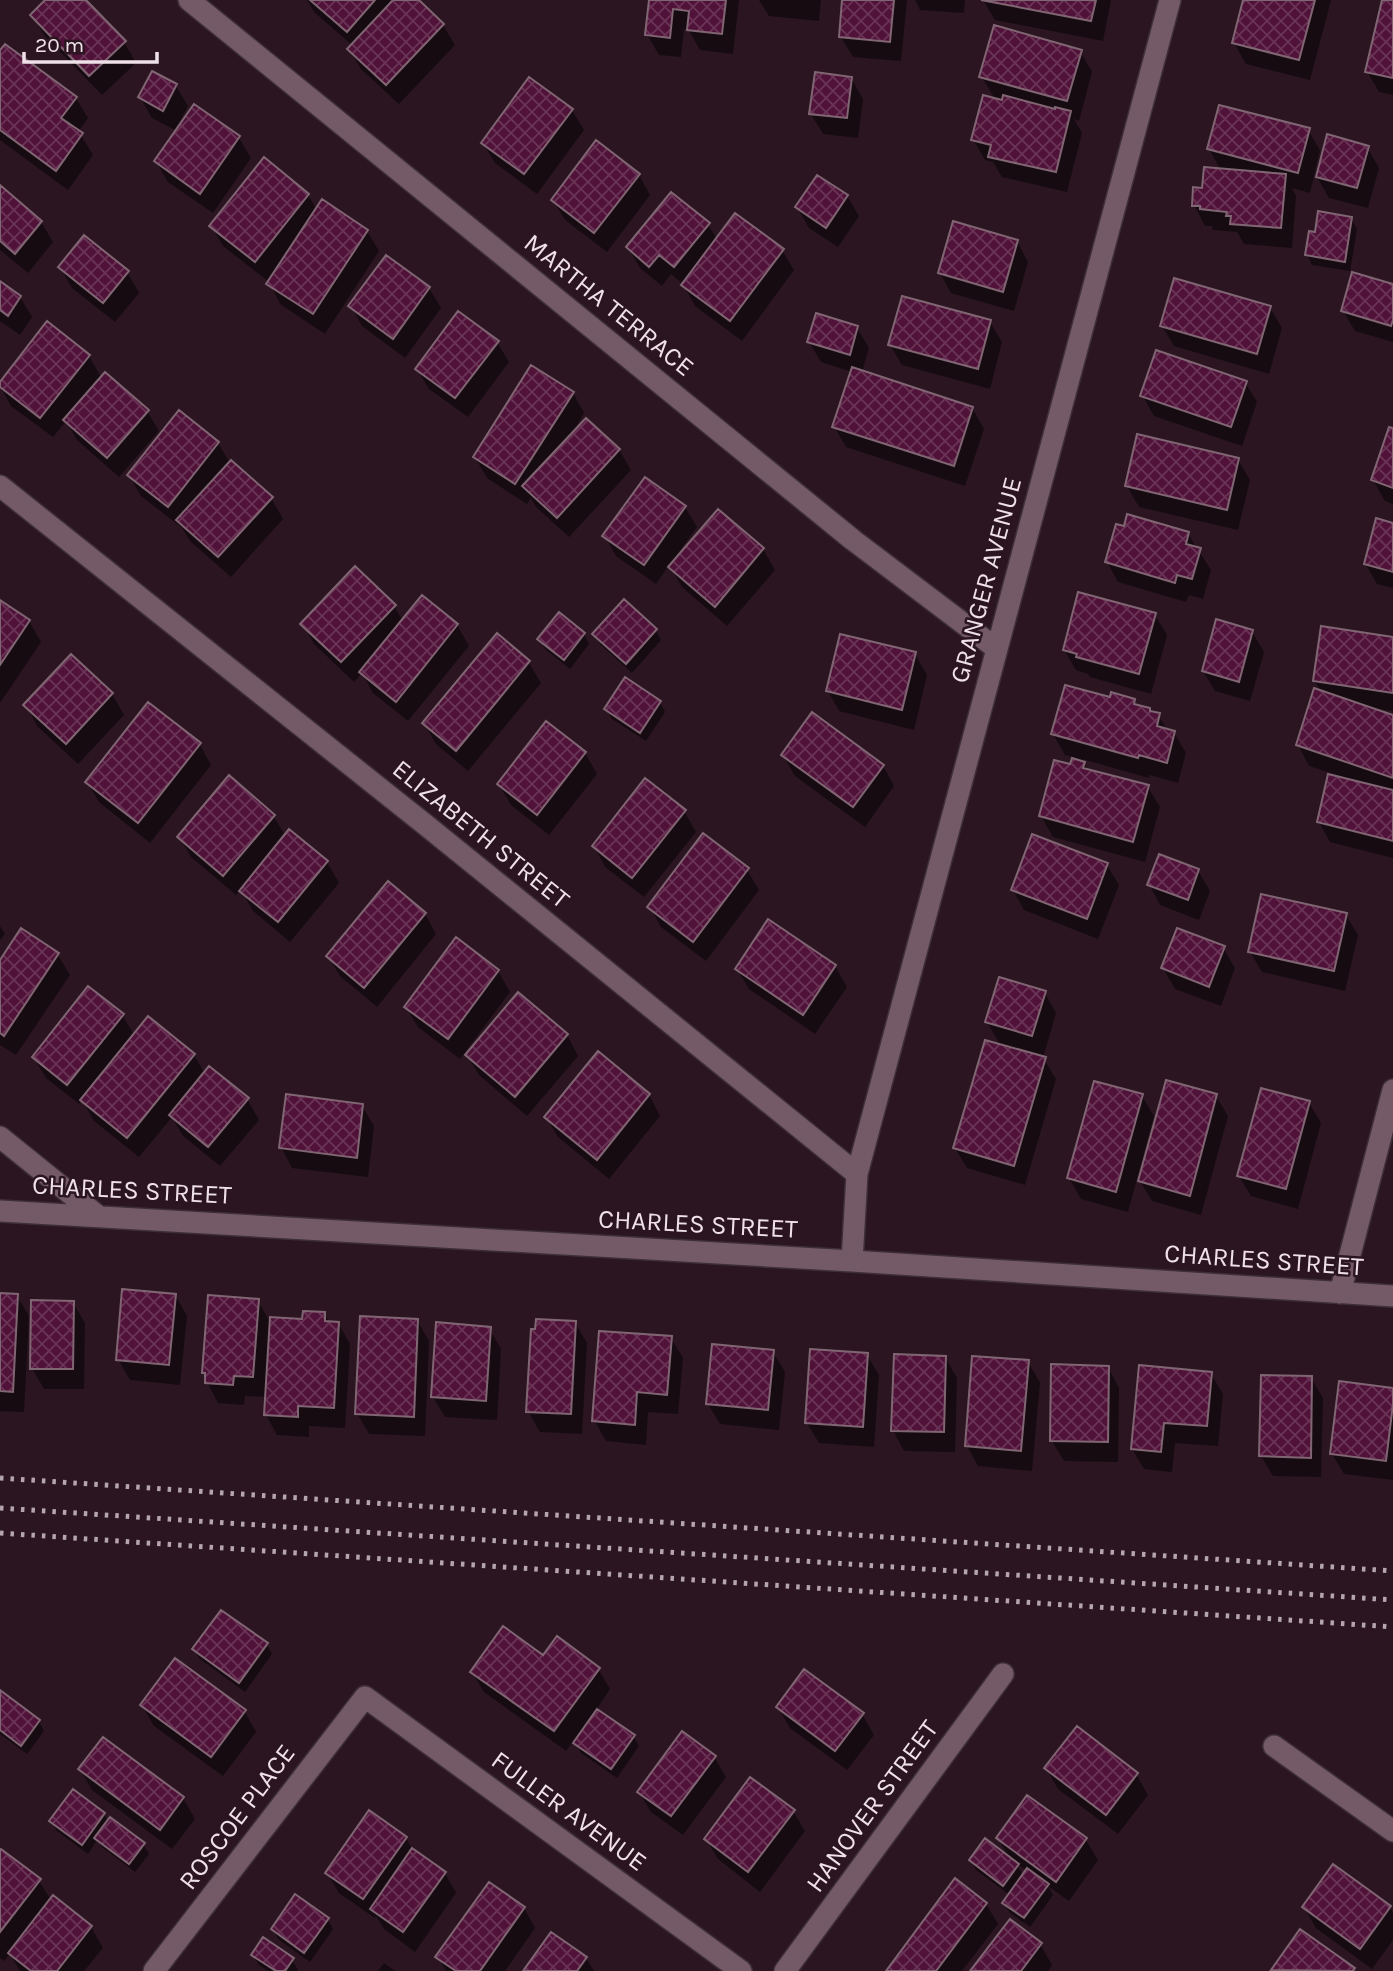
<svg xmlns="http://www.w3.org/2000/svg" width="1393" height="1971" font-family="Karla,sans-serif">
  <style>
    .shadow { fill: #0007; fill-rule: evenodd }
    .building { fill: url(#building-cross-hatch); stroke: #806573; stroke-width: 2 }
    .lines { fill: none; stroke-linecap: round; stroke-linejoin: round }
    .street-casing { stroke: #3e2f36; stroke-width: 24 }
    .street { stroke: #745a67; stroke-width: 21 }
    .rail { stroke: #b5a5ad; stroke-width: 5; stroke-dasharray: 3.5 7; stroke-linecap: butt }
    .labels { text-anchor: middle; dominant-baseline: central; stroke-width: 5; stroke-linejoin: round; paint-order: stroke }
    .street-label { font-size: 26px; fill: #f0e1e8; stroke: #2a1520 }
  </style>
  <defs>
    <pattern id="building-cross-hatch" width="8" height="8" patternUnits="userSpaceOnUse" patternTransform="scale(1.75)"><rect width="8" height="8" fill="#511239"/><path d="M0 0l8 8M0 8l8-8" fill="none" stroke="#6a3456"/></pattern>
  </defs>
  <rect width="100%" height="100%" fill="#2a1520"/>
  <!-- shadow -->
  <path class="shadow" d="M48 0H84L124 42 136 63 102 95 44 35 32 15Z
    M307 0H416L443 25 455 45 399 104 361 69 349 49 352 45 314 12Z
    M651 0H739L733 54 700 50 688 29H684L681 57 659 55 647 34Z
    M759 0H821L819 21 769 16Z
    M844 0H907L901 61 853 57 841 37Z
    M915 0H965L964 13 920 10Z
    M983 0H1111L1103 41 995 20Z
    M1245 0H1331L1310 80 1246 64 1234 43Z
    M1384 0 1393 1V95L1379 92 1367 71Z
    M1080 51 1092 72 1079 121 1074 119 1082 133 1067 192 1002 177 993 162 985 160 973 139 995 99 981 76Z
    M0 53 76 98 88 118 78 132 81 135 93 155 68 190 0 140Z
    M851 78 863 99 858 138 823 134 811 114Z
    M176 86 188 106 175 130 152 118 140 97Z
    M195 106 239 138 251 158 213 213 168 182 156 161Z
    M572 110 584 130 537 194 495 163 483 143Z
    M1308 130 1320 150 1310 193 1292 188 1296 196 1292 248 1244 244 1237 232 1213 230 1212 226H1205L1194 205 1204 190 1221 170 1209 149Z
    M1367 147 1379 168 1368 208 1329 198 1317 177Z
    M639 175 650 195 607 252 565 220 553 200Z
    M0 188 41 222 53 242 28 273 0 250Z
    M308 195 317 210 367 231 379 251 325 334 280 304 269 282 223 246 211 226Z
    M847 196 859 216 838 247 809 228 797 207Z
    M1351 219 1357 229 1350 271 1312 265 1307 255 1316 234Z
    M708 225 717 239 782 250 794 270 742 341 695 306 683 284 671 274 662 286 640 268 628 247Z
    M1017 241 1028 262 1014 311 951 293 940 273Z
    M60 267 127 272 139 293 115 322 72 288Z
    M0 283 20 297 32 317 20 335 0 321Z
    M1393 286V342L1355 331 1343 311Z
    M429 288 441 308 405 358 362 326 351 306Z
    M1270 308 1282 328 1269 374 1174 346 1162 326Z
    M990 322 1002 342 990 389 902 365 890 345Z
    M857 328 869 348 862 372 972 408 984 429 965 486 846 447 834 426 852 372 821 362 809 342Z
    M497 342 509 362 468 417 429 389 417 369Z
    M89 356 102 379 147 411 159 431 119 477 77 440 66 421 53 437 11 406 0 386V384Z
    M1245 382 1257 402 1242 446 1154 416 1142 395Z
    M573 393 584 413 573 432 619 450 631 470 569 537 536 507 531 498 527 504 487 478 475 457Z
    M1393 430V504L1385 501 1373 480Z
    M218 443 230 463 271 498 283 519 231 577 190 541 181 526V527L141 496 129 475Z
    M1238 460 1250 480 1238 530 1139 507 1127 486Z
    M685 507 697 527 676 556 678 558 763 549 775 570 727 626 682 587 669 565 656 584 616 556 605 536Z
    M1393 524V588L1377 584 1365 563Z
    M1125 528 1188 534 1211 570 1203 599 1189 595 1186 602 1118 582 1107 562Z
    M0 602 29 621 41 642 0 703Z
    M394 606 403 621 457 625 469 646 408 721 373 693 362 673 354 682 314 644 303 624Z
    M1155 615 1167 635 1151 694 1090 677 1088 674 1076 670 1064 650Z
    M656 630 661 640 632 673 600 644 595 634Z
    M1252 632 1264 652 1250 701 1215 691 1203 671Z
    M584 634 589 644 570 669 545 649 539 640Z
    M497 636 529 663 541 683 468 771 436 744 424 723Z
    M1393 639V711L1372 708 1371 710 1393 717V858L1330 842 1319 822 1343 777 1309 766 1298 745 1322 693 1314 680Z
    M915 654 927 675 914 730 839 711 828 691Z
    M71 656 112 694 124 715 78 764 37 726 26 705Z
    M1111 699 1134 701 1137 706 1158 715 1168 731 1174 733 1186 753 1178 783 1150 775 1149 778 1082 759 1089 771 1148 787 1160 807 1145 862 1053 837 1041 816 1071 766 1074 757 1065 755 1053 734Z
    M660 702 665 712 646 741 612 719 606 709Z
    M200 745 211 765 150 843 99 802 87 782Z
    M585 753 597 774 549 835 511 805 499 785Z
    M783 755 883 766 894 786 865 827 795 776Z
    M229 778 274 817 286 837 327 862 339 883 290 942 253 911 241 890 236 895 191 857 179 837Z
    M684 811 696 832 644 897 605 867 594 846Z
    M1107 865 1119 885 1098 939 1024 910 1013 890Z
    M747 870 759 890 706 961 661 927 650 907Z
    M1198 871 1210 891 1199 920 1160 905 1149 884Z
    M425 914 436 934 377 1007 340 976 328 956Z
    M1346 915 1358 935 1345 991 1262 972 1250 952Z
    M769 922 835 966 847 987 815 1034 749 989 737 969Z
    M0 926 5 934 0 940Z
    M456 940 498 971 510 992 460 1059 418 1027 406 1007Z
    M1223 948 1235 968 1221 1006 1175 989 1163 968Z
    M58 955 70 975 16 1055 0 1045V963Z
    M1045 993 1056 1013 1043 1058 1056 1079 1025 1185 967 1168 955 1148 1001 1046 987 1022Z
    M122 1015 135 1036 194 1055 205 1074 247 1099 259 1120 220 1166 183 1136 172 1117 139 1157 94 1121 82 1100 79 1104 46 1078 34 1058Z
    M567 1035 578 1056 527 1116 479 1075 467 1055Z
    M649 1095 660 1116 609 1179 558 1137 546 1117Z
    M1142 1096 1154 1116 1128 1212 1081 1199 1069 1178Z
    M1216 1096 1228 1116 1201 1215 1152 1201 1140 1181Z
    M1309 1103 1321 1123 1298 1209 1251 1196 1239 1176Z
    M362 1106 374 1126 368 1177 292 1168 281 1147Z
    M0 1294 17 1296 29 1316 24 1412 0 1411Z
    M175 1295 187 1316 180 1385 130 1380 118 1359Z
    M258 1301 271 1324 303 1321 324 1314 330 1323H338L350 1344 345 1428 309 1426V1437L277 1435 266 1415 267 1397 245 1396 244 1405 218 1403 207 1382V1377L204 1373Z
    M73 1303 85 1323 84 1389H44L32 1368Z
    M417 1320 429 1341 425 1436 369 1434 357 1413Z
    M575 1323 587 1343 582 1434 540 1432 528 1411Z
    M489 1328 501 1349 497 1420 445 1417 433 1397Z
    M671 1338 683 1358 678 1414 648 1412 646 1445 606 1441 594 1420Z
    M773 1352 785 1372 779 1430 720 1424 708 1404Z
    M867 1355 879 1375 874 1447 819 1443 807 1423Z
    M945 1357 957 1378 955 1452 904 1451 893 1430Z
    M1028 1362 1040 1383 1032 1471 978 1466 967 1446Z
    M1108 1367 1119 1388 1118 1462 1064 1461 1052 1441Z
    M1211 1374 1223 1394 1218 1446 1175 1443 1172 1472 1144 1469 1132 1449Z
    M1311 1378 1323 1398 1321 1477 1273 1476 1261 1456Z
    M1393 1390V1480L1344 1474 1332 1454Z
    M266 1644 272 1654 245 1692 200 1659 194 1650Z
    M543 1657 598 1669 610 1689 596 1710 633 1736 639 1746 617 1778 581 1753 574 1740 566 1751 484 1692 472 1672Z
    M0 1692 39 1721 44 1731 27 1754 0 1734Z
    M142 1706 245 1712 256 1732 223 1776 154 1726Z
    M778 1707 862 1714 874 1735 847 1770 790 1728Z
    M103 1739 183 1798 195 1819 172 1849 92 1790 80 1769Z
    M714 1757 726 1777 683 1835 651 1812 639 1792Z
    M1046 1768 1136 1774 1148 1795 1118 1834 1058 1789Z
    M1028 1797 1086 1840 1098 1860 1069 1901 1048 1886 1053 1895 1030 1927 1010 1913 1004 1903 1010 1895 976 1870 971 1860 1011 1861 998 1838ZM1016 1863 1027 1871 1024 1876Z
    M793 1811 805 1831 760 1892 718 1859 706 1839Z
    M104 1814 108 1822 143 1844 149 1854 135 1872 102 1847 97 1840 88 1854 57 1831 51 1821Z
    M406 1838 413 1851 445 1873 456 1893 415 1952 384 1929 376 1916 375 1918 339 1893 327 1873Z
    M0 1853 39 1881 51 1900 91 1927 103 1948 84 1971H20L10 1954 4 1961 0 1958Z
    M986 1904 998 1924 962 1971H888Z
    M1304 1907H1390L1393 1913V1940L1372 1969 1316 1928Z
    M524 1908 535 1928 505 1971H446L438 1957Z
    M328 1920 333 1929 310 1962 278 1939 273 1929Z
    M1040 1944 1052 1965 1048 1971H973Z
    M253 1955 292 1960 298 1970 297 1971H268L259 1965Z
    M586 1958 594 1971H526Z
    M384 1963 395 1971H378Z
    M1354 1969 1355 1971 1273 1970Z"/>
  <!-- building -->
  <path class="building" d="M45 0H86L126 41 89 76 30 15Z
    M310 0H375L347 32Z
    M393 0H419L444 24 386 85 347 49Z
    M649 0H726L722 34 687 30 689 11 673 9 670 38 645 35Z
    M842 0H894L890 42 839 37Z
    M981 0H1096L1091 21Z
    M1243 0H1315L1299 60 1232 43Z
    M1382 0H1393V78L1365 72Z
    M994 25 1082 50 1067 101 979 77Z
    M5 44 77 97 61 118 83 133 56 171 0 130V50Z
    M152 71 177 84 163 111 138 97Z
    M815 72 852 77 847 118 809 114Z
    M529 77 573 109 524 174 481 143Z
    M983 95 1002 100 1003 95 1055 109V107L1071 111 1056 172 988 157 991 145 971 140Z
    M194 104 240 136 200 194 154 161Z
    M1219 105 1310 128 1298 173 1207 149Z
    M1327 134 1369 146 1357 188 1316 177Z
    M596 140 640 174 594 233 551 200Z
    M264 157 309 194 255 262 209 226Z
    M1204 167 1286 174 1281 228 1230 224 1231 216H1226L1227 212 1200 209V206H1192L1193 187 1202 188Z
    M817 175 848 195 826 228 795 207Z
    M0 185 42 221 15 254 0 241Z
    M671 192 710 223 674 267 659 255 649 267 626 247Z
    M322 199 368 230 313 314 266 284Z
    M1318 211 1352 217 1345 262 1305 255 1309 231 1315 232Z
    M735 213 784 249 730 321 681 285Z
    M953 221 1018 240 1003 292 938 273Z
    M84 235 129 271 103 303 58 267Z
    M386 255 430 287 393 339 348 306Z
    M1352 272 1393 284V320L1391 326 1341 311Z
    M1174 278 1271 306 1257 354 1160 326Z
    M0 281 21 296 8 316 0 310Z
    M902 296 991 320 978 369 888 345Z
    M458 311 499 341 455 398 415 369Z
    M816 313 858 326 850 355 807 342Z
    M47 321 90 355 40 418 0 387V382Z
    M1156 350 1247 381 1231 427 1140 396Z
    M531 365 574 392 515 484 473 457Z
    M852 367 973 407 954 466 832 427Z
    M105 372 149 410 107 458 63 420Z
    M179 410 219 442 168 507 127 475Z
    M586 418 620 449 557 518 522 486Z
    M1389 427 1393 428V488L1371 480Z
    M1137 434 1239 458 1227 510 1125 486Z
    M231 460 273 497 218 557 176 520Z
    M645 477 686 506 644 565 602 536Z
    M718 509 764 548 715 607 668 567Z
    M1127 514 1189 532 1186 544 1201 548 1192 579 1177 575 1175 583 1105 562 1116 524 1124 526Z
    M1376 518 1393 523V572L1364 564Z
    M355 566 396 605 341 662 300 624Z
    M1078 592 1156 613 1139 674 1076 657 1077 654 1063 650Z
    M422 595 458 624 396 702 359 672Z
    M624 599 657 629 626 664 592 634Z
    M0 600 30 620 0 665Z
    M559 612 585 633 564 660 537 639Z
    M1216 619 1253 630 1239 682 1202 671Z
    M1321 626 1393 637V693L1313 681Z
    M497 633 530 661 456 751 422 723Z
    M840 634 916 652 902 710 826 691Z
    M71 654 113 693 66 744 23 705Z
    M625 677 661 701 640 733 604 709Z
    M1065 685 1110 697 1111 692 1135 699 1134 704 1150 708V711L1160 713 1157 726 1175 731 1167 763 1139 755 1138 758 1051 734Z
    M1314 688 1393 715V778L1296 745Z
    M148 702 201 743 138 823 85 782Z
    M812 712 884 765 853 807 781 755Z
    M546 721 586 752 537 815 497 784Z
    M1072 758 1085 762 1083 768 1149 785 1133 842 1039 816 1054 760 1070 764Z
    M1328 774 1393 790V841L1317 822Z
    M229 775 275 815 223 876 177 837Z
    M645 778 686 810 632 878 592 846Z
    M289 829 328 861 278 922 239 891Z
    M703 833 749 868 693 942 647 907Z
    M1032 834 1108 863 1087 919 1011 890Z
    M1159 854 1199 869 1188 900 1147 885Z
    M388 881 426 913 364 988 326 956Z
    M1261 894 1347 913 1334 971 1248 952Z
    M768 919 836 965 803 1015 735 969Z
    M21 928 59 953 4 1036 0 1033V960Z
    M1177 928 1225 946 1209 987 1161 968Z
    M456 937 499 970 448 1039 404 1007Z
    M999 977 1046 991 1032 1036 985 1022Z
    M88 986 124 1014 67 1085 32 1057Z
    M518 992 568 1034 515 1097 465 1055Z
    M148 1016 195 1054 127 1138 80 1100Z
    M985 1040 1046 1057 1014 1166 953 1148Z
    M598 1051 650 1094 597 1160 544 1117Z
    M209 1066 249 1098 208 1147 169 1115Z
    M1166 1080 1217 1094 1190 1196 1138 1181Z
    M1094 1081 1143 1094 1116 1192 1067 1178Z
    M1261 1088 1310 1101 1286 1189 1237 1176Z
    M286 1094 363 1104 357 1158 279 1148Z
    M122 1289 176 1294 169 1365 116 1360Z
    M0 1293 18 1294 13 1392 0 1391Z
    M208 1295 259 1299 253 1377 234 1376 233 1385 205 1383V1373H202Z
    M31 1300 74 1301 73 1369H30Z
    M303 1311 325 1312V1321L339 1322 334 1408 298 1406V1417L264 1415 270 1317 302 1319Z
    M360 1316 418 1319 414 1417 355 1414Z
    M536 1319 576 1321 571 1414 526 1412 531 1329H535Z
    M436 1322 491 1327 486 1401 431 1397Z
    M599 1331 672 1336 667 1395 637 1392 635 1425 592 1421Z
    M712 1344 774 1350 768 1410 706 1404Z
    M810 1349 868 1353 863 1427 805 1423Z
    M894 1354 946 1356 944 1432 891 1431Z
    M972 1356 1029 1360 1021 1451 965 1446Z
    M1051 1364 1109 1366 1108 1442 1050 1441Z
    M1139 1365 1212 1372 1207 1426 1164 1423 1161 1452 1131 1449Z
    M1261 1375 1312 1376 1311 1458 1259 1456Z
    M1339 1381 1393 1388V1404L1386 1461 1330 1454Z
    M221 1610 268 1643 239 1683 192 1649Z
    M503 1626 543 1655 557 1636 600 1668 554 1731 470 1672Z
    M175 1658 246 1710 211 1757 140 1705Z
    M804 1669 864 1713 835 1751 776 1707Z
    M0 1690 40 1720 21 1746 0 1730Z
    M597 1709 635 1735 611 1769 573 1743Z
    M1077 1726 1138 1773 1106 1815 1044 1768Z
    M682 1731 716 1756 671 1816 637 1792Z
    M103 1737 184 1797 160 1830 78 1769Z
    M750 1777 795 1810 748 1872 704 1839Z
    M73 1789 105 1813 82 1845 49 1821Z
    M1027 1795 1087 1838 1056 1882 996 1838Z
    M369 1810 407 1837 363 1899 325 1873Z
    M110 1817 145 1843 129 1864 94 1838Z
    M985 1838 1019 1864 1003 1886 969 1860Z
    M412 1848 446 1872 403 1932 370 1909Z
    M1 1849 41 1879 0 1932V1850Z
    M1333 1864 1391 1906 1360 1949 1302 1907Z
    M1027 1868 1049 1884 1024 1918 1002 1903Z
    M955 1878 987 1903 936 1971H886Z
    M489 1882 525 1907 480 1971H456L435 1957Z
    M295 1894 329 1918 304 1953 271 1929Z
    M53 1895 92 1926 57 1971H31L8 1953Z
    M1010 1919 1042 1943 1021 1971H970Z
    M1300 1929 1355 1968 1353 1971 1271 1970Z
    M551 1932 587 1957 577 1971H523Z
    M263 1937 294 1958 285 1971H276L251 1955Z"/>
  <g class="lines">
    <defs>
      <path id="street" d="M189 0 853 540 997 649
        M0 486 427 826 857 1174 852 1261
        M0 1137 98 1216
        M857 1174 1170 0
        M0 1211 852 1261 1393 1296
        M1340 1293 1393 1090
        M1274 1746 1393 1831
        M154 1971 365 1697 741 1971
        M785 1971 1003 1674"/>
    </defs>
    <!-- street casing -->
    <use href="#street" class="street-casing"/>
    <!-- street -->
    <use href="#street" class="street"/>
    <!-- rail -->
    <path class="rail" d="M0 1478 1393 1571
      M0 1508 1393 1600
      M0 1533 1393 1627"/>
  </g>
  <g class="labels">
    <!-- street labels -->
    <g class="street-label">
      <text transform="translate(609 305) rotate(39)">MARTHA TERRACE</text>
      <text transform="translate(986 580) rotate(-75)">GRANGER AVENUE</text>
      <text transform="translate(481 834) rotate(39)">ELIZABETH STREET</text>
      <text transform="translate(132 1190) rotate(3)">CHARLES STREET</text>
      <text transform="translate(698 1224) rotate(3)">CHARLES STREET</text>
      <text transform="translate(1264 1260) rotate(4)">CHARLES STREET</text>
      <text transform="translate(872 1806) rotate(-54)">HANOVER STREET</text>
      <text transform="translate(569 1811) rotate(36)">FULLER AVENUE</text>
      <text transform="translate(237 1817) rotate(-53)">ROSCOE PLACE</text>
    </g>
  </g>
  <!-- scale -->
  <path d="M24 52v10h133v-10" fill="none" stroke="#f0e1e8" stroke-width="3.5"/>
  <text x="35" y="52" font-size="21" fill="#f0e1e8" stroke="#2a1520" stroke-width="5" paint-order="stroke">20 m</text>
</svg>
